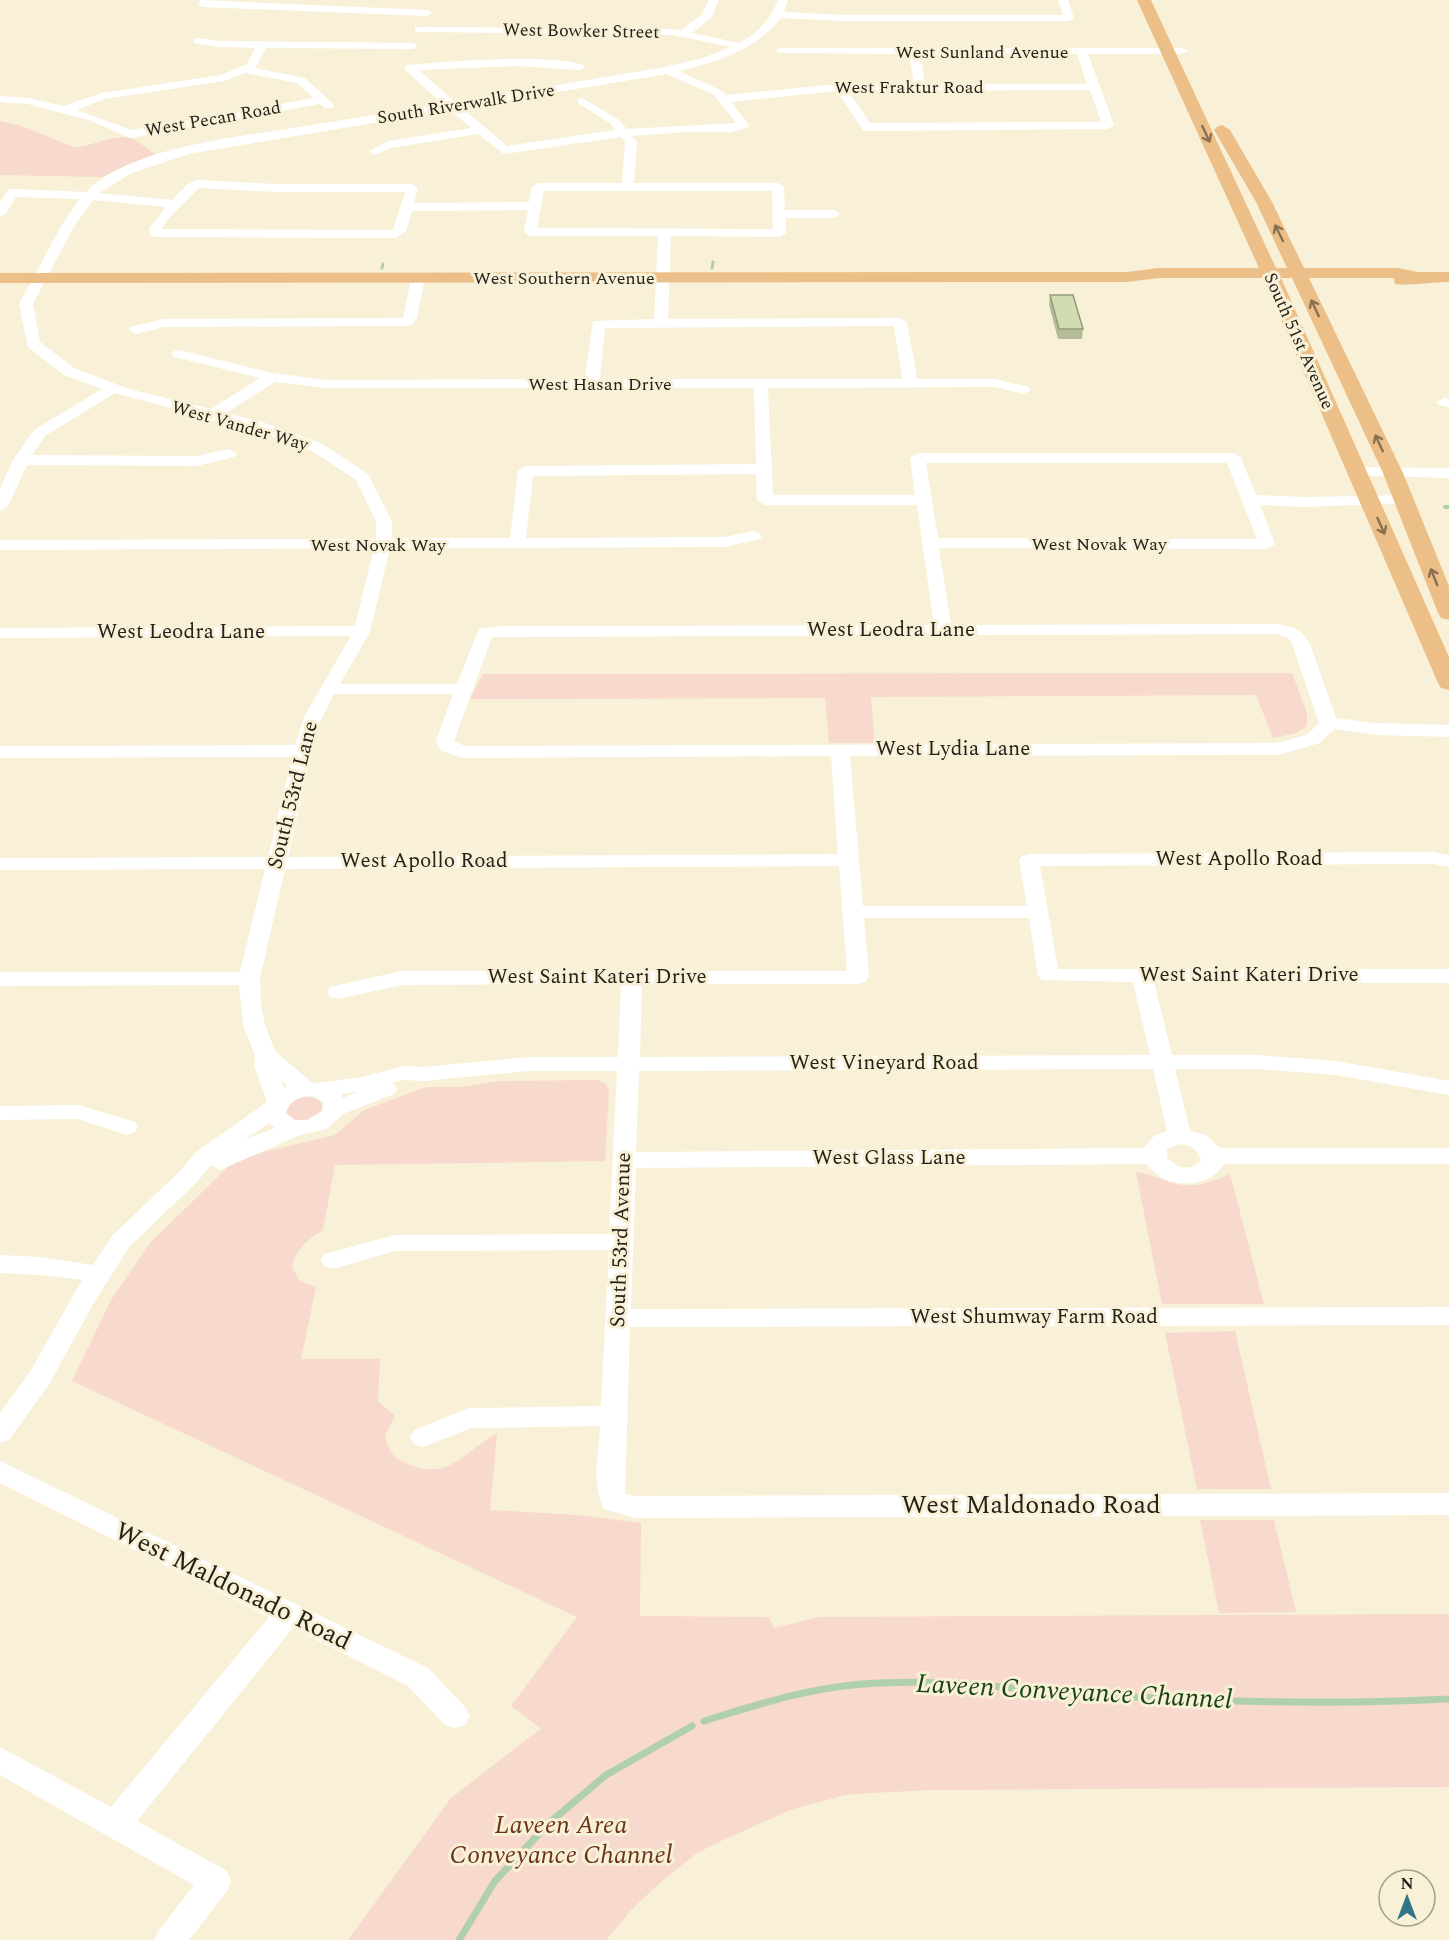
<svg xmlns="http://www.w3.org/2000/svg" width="1449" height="1940" font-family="Spectral,serif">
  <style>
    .green { fill: #f7d9cd }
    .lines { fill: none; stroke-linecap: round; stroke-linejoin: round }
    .stream-far2 { stroke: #b0d0ad; stroke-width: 3 }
    .stream-far1 { stroke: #b0d0ad; stroke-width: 4 }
    .stream { stroke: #b0d0ad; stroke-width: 7 }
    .minor { fill: #fff; fill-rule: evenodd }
    .major { fill: #ecbf89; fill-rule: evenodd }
    .wall { fill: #b5bd98 }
    .building { fill: #d2dcb1; stroke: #939a7c; stroke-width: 1.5 }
    .oneway { stroke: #887051 }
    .labels { text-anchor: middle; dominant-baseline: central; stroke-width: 6; stroke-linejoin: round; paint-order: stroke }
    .far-street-label { font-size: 18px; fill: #252219; stroke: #f8f0d7 }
    .street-label { font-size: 21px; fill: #252219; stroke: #f8f0d7 }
    .near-street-label { font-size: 26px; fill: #252219; stroke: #f8f0d7 }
    .near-park-label { font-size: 26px; font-style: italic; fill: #6d341c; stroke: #f8f0d7 }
    .near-water-label { font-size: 27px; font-style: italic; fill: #174315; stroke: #f8f0d7 }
  </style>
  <rect width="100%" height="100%" fill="#f8f0d7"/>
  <!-- green -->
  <path class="green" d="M0 121 22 126 73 147C93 148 116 131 135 140 142 144 149 150 155 154L102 177 0 175Z
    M1292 673 1307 713V726L1296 733 1273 738 1256 695 871 697 875 743H829L825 698 470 699 483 674Z
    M598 1080 606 1084 609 1091 605 1161 335 1165 323 1230C306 1241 296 1248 292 1268L300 1281 316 1287 301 1359H380L378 1401 395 1416 385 1435C388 1452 393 1458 410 1465 450 1481 466 1450 497 1433L490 1510 577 1515 641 1523 640 1616 769 1617 774 1628 819 1617 1449 1614V1787L932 1790 853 1794 841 1796 790 1810 721 1841 697 1853 663 1880 633 1908 606 1940H348L451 1798 543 1727 540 1728 511 1706 577 1617 72 1381 111 1300 150 1243 228 1167 251 1155 335 1135 364 1110 426 1087H462L498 1081Z
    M311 1097 320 1101 324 1108 314 1120 294 1121 286 1116C285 1101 298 1097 311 1097Z
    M1136 1172C1146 1173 1153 1176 1163 1180 1189 1190 1206 1185 1230 1174L1264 1304H1162Z
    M1235 1331 1271 1489H1197L1165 1333Z
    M1200 1520H1274L1296 1612 1219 1613Z"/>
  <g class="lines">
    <!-- stream-far2 -->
    <path class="stream-far2" d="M382 268 383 264
      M712 268 713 262"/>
    <!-- stream-far1 -->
    <path class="stream-far1" d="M1445 507H1449"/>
    <!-- stream -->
    <path class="stream" d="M704 1721C756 1705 808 1688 863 1684 946 1677 1030 1692 1113 1696 1225 1702 1337 1705 1449 1699
      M459 1940 495 1881 548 1824 606 1775 692 1726"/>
    <!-- minor -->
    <path class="minor" d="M200 0 427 10 432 13 427 16 203 7 198 4Z
      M709 0H719L711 18 692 33 740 43C759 32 770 20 778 0H788L784 12 844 15H1063L1058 0H1068L1074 18 1069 21H844L781 18C755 50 718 62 679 71L722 91 726 95 827 85 914 84 909 54 777 53V49L781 48H1182L1188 51 1182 54H1088L1114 125 1108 129 867 131 863 130 837 91 731 102 749 125 747 128 731 132H688L632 136 637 142 634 183H778L784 187 785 210H834L840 214 834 218H786V233L780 237 671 236 668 319 900 318 907 322 917 379H995L1029 387 1031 390 1024 394 995 387 768 388 773 495H915L910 458 918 453H1233L1241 458 1256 495 1306 497 1409 495 1411 498 1403 503 1306 507 1260 505 1275 544 1267 549 939 548 951 625 1278 624C1296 628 1300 628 1310 644L1336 718 1375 723 1449 725V737L1375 735 1334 729 1320 743 1277 755 850 756 863 906H1027L1019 860 1022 856 1029 854 1432 852 1449 855V867L1432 864 1040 866 1058 969H1449V983L1154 982 1172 1055H1257L1336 1061 1449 1081V1095L1336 1075 1257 1069H1175L1190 1131 1206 1135 1220 1148H1449V1164H1224C1208 1190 1164 1190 1147 1164L636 1168 631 1309 1449 1307V1325L630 1327 625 1494 636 1496 1449 1493V1515L636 1518 604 1509C591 1486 599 1451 600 1426L471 1428 423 1447 414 1444 410 1437 414 1430 469 1408 601 1406 609 1250 395 1251 333 1269 324 1266 321 1260 324 1254 395 1235 609 1234 617 1071H529L423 1081 404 1080 392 1083 397 1089 394 1094 343 1114 327 1129 300 1135 220 1170 211 1165 197 1182 129 1247 95 1301 48 1386 9 1440 0 1443V1413L30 1372 82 1280 41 1275 0 1273V1255L41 1257 93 1265 113 1235 181 1170 196 1152 267 1102 254 1065 255 1055 243 1025 239 985 0 986V972H240L265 869 0 870V858L268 857 292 757 0 758V746L295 745 305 715 351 636 0 638V628L355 626 374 548 0 550V540L376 539V521L356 480 312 451 252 429 206 419 204 417 115 393 45 436 32 455 197 456 229 449 237 454 234 457 197 466 27 465 8 506 0 511V489L13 460 34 430 102 389 64 375 28 347 19 304 60 228 79 199 16 197 5 215 0 216V202L8 190 12 189 86 192C129 147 239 137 299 127 347 119 395 112 443 104L405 70V66L409 65C438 62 567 52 586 67L580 70 516 66 419 70 455 102 665 67 703 58 731 47 673 35 419 32 415 31V27L652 28 681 30 702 14ZM920 54H1077L1087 84H925ZM667 74 714 95 736 123 627 129 619 120 582 98 578 99V103L611 124 615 130 507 146 462 108ZM1090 90 1101 122 870 123 848 91ZM450 110 471 128 388 141 369 151 375 155 391 148 478 134 504 154 621 137 625 142 622 183H538L532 187 529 202 414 203 418 188 412 184H276L197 180 188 184 172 200 99 193 132 173 189 154ZM199 188 276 192H405L393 230 162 229 167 220ZM544 191H772L773 229 537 228ZM93 200 166 207 149 229 151 236 156 237 396 238 406 231 412 211 528 210 524 232 530 236H658L654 319 593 321 585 379 327 380 272 373 179 350 174 351 172 354 174 357 260 378 211 409 129 389 74 368 40 342 33 304 73 228ZM894 326 902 379H600L605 328ZM275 382 327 388H754L756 464 526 466 518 471 510 538H392V521L368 474 323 444 262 422 226 413ZM926 463H1227L1257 539 938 538ZM756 474 757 500 765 505H917L934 625 502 626 479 629 457 684H340L370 632 390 548 724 547 760 539 762 536 754 531 724 537 526 538 533 476ZM1277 634 1288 638 1292 644 1319 723 1307 735 1277 743 465 746 454 741 492 637ZM334 694H453L436 741 441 751 464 758 831 756 838 854 288 857 318 726ZM839 866 847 971H402L330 987 327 992 330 997 338 999 402 985 621 984 618 1057H529L423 1067 404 1066 362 1077 318 1083 311 1082 275 1051 265 1025 261 1005 260 978 285 869ZM864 918H1029L1038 975 1042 980 1133 982 1150 1055 640 1057 642 984H858L865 982 869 977ZM1153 1069 1167 1131 1154 1136 1144 1148 636 1152 639 1071ZM281 1080 287 1086H288L284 1088ZM357 1092 343 1098 341 1094ZM305 1096 315 1097 323 1102 322 1111 307 1120H295L286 1113C289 1103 295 1099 305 1096ZM269 1123 275 1128 246 1139ZM1180 1144C1192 1146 1198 1149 1201 1161 1189 1172 1178 1168 1167 1158V1149Z
      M198 38 220 41 413 43 418 46 413 49 266 48 255 68 305 78 333 104V108H325L320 104 130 138 89 120 61 113 28 104 0 102V96L28 98 64 106 102 93 221 75 247 64 255 48 220 47 194 43V39ZM245 73 297 83 314 98 131 130 77 110 104 99 224 81Z
      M418 274 425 278 417 318 412 325 407 326 164 327 136 334 129 330 131 327 164 319 403 318 411 278Z
      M1444 398 1449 399V407L1439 405 1437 402Z
      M1357 467 1449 468V478L1351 475 1349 472 1351 469Z
      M79 1105 135 1122 138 1127 135 1132 127 1135 78 1119 0 1120V1106Z
      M0 1461 428 1668 465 1707 470 1716 465 1725 455 1728 445 1725 408 1686 293 1628 137 1821 227 1871 231 1881 227 1891 189 1940H154L159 1930 194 1885 0 1775V1747L111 1807 269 1617 0 1483Z"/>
    <!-- major -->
    <path class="major" d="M1137 0H1151L1276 268H1287L1256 202 1214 130 1217 127 1222 125 1230 130 1272 202 1304 268H1398L1417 272H1449V282C1436 282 1405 286 1395 284L1394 278H1309L1403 473 1449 586V620L1441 618 1438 613 1383 473 1292 278H1281L1449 657V690L1441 688 1438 683 1263 278H1159L1127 282 0 283V273L1127 272 1159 268H1259Z"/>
  </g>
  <!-- wall -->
  <path class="wall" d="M1050 295 1083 329 1082 339H1058L1049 305Z"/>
  <!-- building -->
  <path class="building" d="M1050 295H1073L1083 329H1059Z"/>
  <!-- one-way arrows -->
  <defs><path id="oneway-shaft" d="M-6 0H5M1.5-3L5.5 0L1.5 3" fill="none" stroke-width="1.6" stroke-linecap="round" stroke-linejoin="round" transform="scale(1.5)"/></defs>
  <g class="oneway">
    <use href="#oneway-shaft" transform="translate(1206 134) rotate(65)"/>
    <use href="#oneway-shaft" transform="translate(1279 233) rotate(-116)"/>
    <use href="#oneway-shaft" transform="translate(1315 308) rotate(-115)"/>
    <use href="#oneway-shaft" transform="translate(1379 443) rotate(-115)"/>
    <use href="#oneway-shaft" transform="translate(1381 526) rotate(66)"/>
    <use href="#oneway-shaft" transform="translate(1434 577) rotate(-112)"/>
  </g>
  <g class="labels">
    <!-- far-street labels -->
    <g class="far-street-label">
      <text transform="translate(581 31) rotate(1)">West Bowker Street</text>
      <text x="982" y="52">West Sunland Avenue</text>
      <text x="909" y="87">West Fraktur Road</text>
      <text transform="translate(466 104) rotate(-9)">South Riverwalk Drive</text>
      <text transform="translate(213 119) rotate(-10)">West Pecan Road</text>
      <text x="564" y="278">West Southern Avenue</text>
      <text transform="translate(1299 341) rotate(66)">South 51st Avenue</text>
      <text x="600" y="384">West Hasan Drive</text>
      <text transform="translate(240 426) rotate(16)">West Vander Way</text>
      <text x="1099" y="544">West Novak Way</text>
      <text x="378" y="545">West Novak Way</text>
    </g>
    <!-- street labels -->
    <g class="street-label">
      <text x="891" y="630">West Leodra Lane</text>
      <text x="181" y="632">West Leodra Lane</text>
      <text x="953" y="749">West Lydia Lane</text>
      <text transform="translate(293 795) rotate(-76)">South 53rd Lane</text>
      <text x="1239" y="859">West Apollo Road</text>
      <text x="424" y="861">West Apollo Road</text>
      <text x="1249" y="975">West Saint Kateri Drive</text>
      <text x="597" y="977">West Saint Kateri Drive</text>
      <text x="884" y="1063">West Vineyard Road</text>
      <text x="889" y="1158">West Glass Lane</text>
      <text transform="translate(621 1240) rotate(-88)">South 53rd Avenue</text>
      <text x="1034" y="1317">West Shumway Farm Road</text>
    </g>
    <!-- near-street labels -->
    <g class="near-street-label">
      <text x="1031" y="1505">West Maldonado Road</text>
      <text transform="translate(233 1586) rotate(26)">West Maldonado Road</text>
    </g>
    <!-- near-park labels -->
    <g class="near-park-label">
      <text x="561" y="1825">Laveen Area<tspan x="561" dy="30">Conveyance Channel</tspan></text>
    </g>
    <!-- near-water labels -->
    <g class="near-water-label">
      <text transform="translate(1074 1692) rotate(3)">Laveen Conveyance Channel</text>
    </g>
  </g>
  <!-- north arrow -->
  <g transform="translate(1407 1898)"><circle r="28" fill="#f8f0d7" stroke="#a49e8b" stroke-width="1.5"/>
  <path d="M0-4.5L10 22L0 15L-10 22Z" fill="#327486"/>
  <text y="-9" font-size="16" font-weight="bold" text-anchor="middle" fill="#252219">N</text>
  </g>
</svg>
